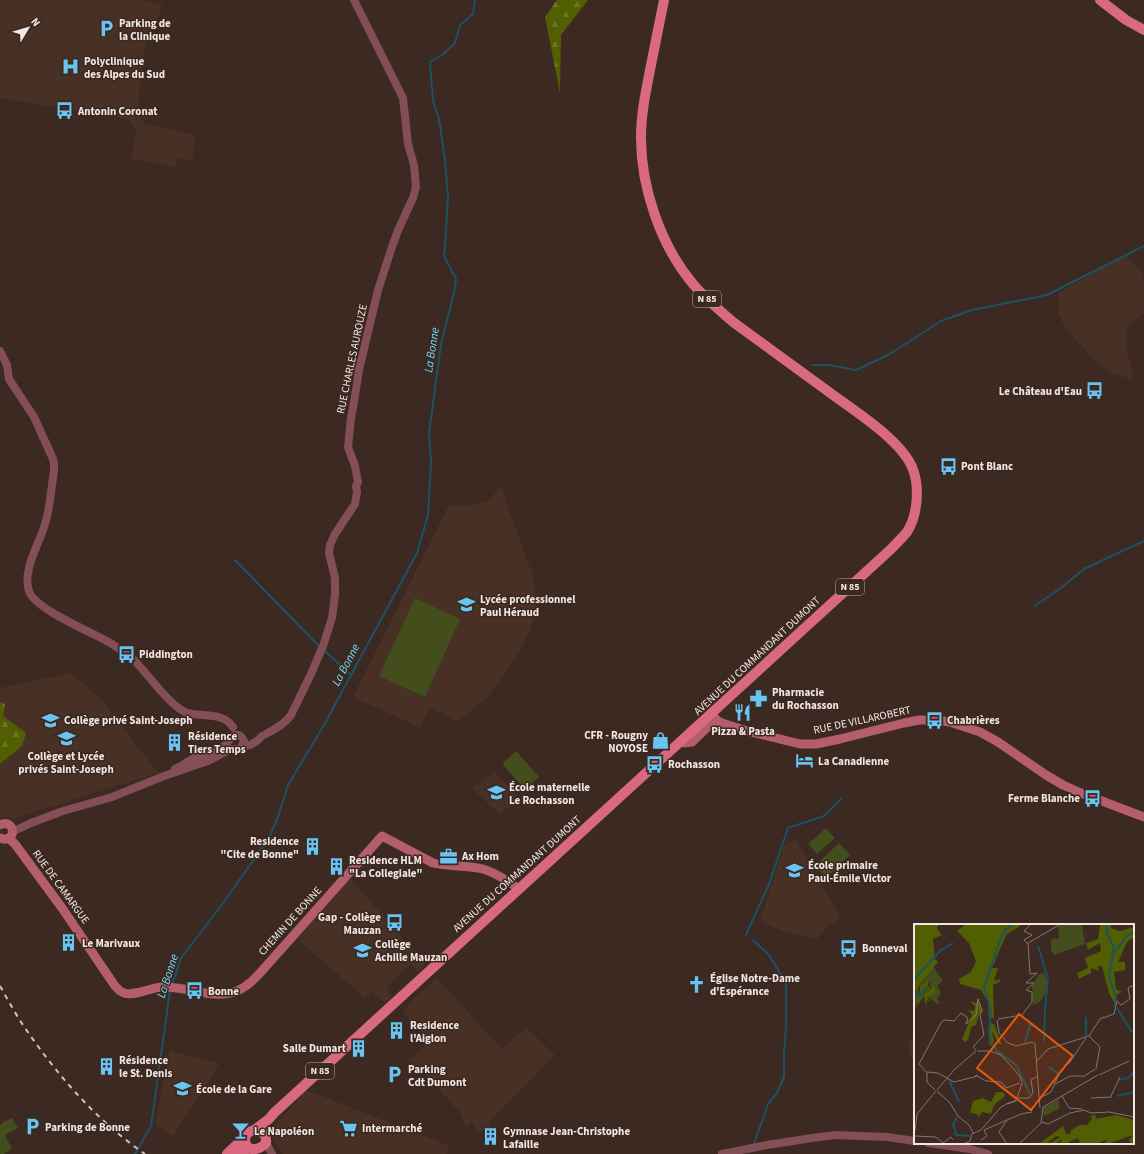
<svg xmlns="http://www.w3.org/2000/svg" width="1144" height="1154" font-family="'Source Sans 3',sans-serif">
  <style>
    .built { fill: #483025 }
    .forest { fill: url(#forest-firs) }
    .park { fill: #444d1c }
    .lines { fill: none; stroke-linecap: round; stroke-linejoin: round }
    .stream { stroke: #1c5364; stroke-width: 2 }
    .tertiary { stroke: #844e57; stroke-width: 8 }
    .secondary { stroke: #b35d6d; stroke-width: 9 }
    .primary { stroke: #d8697f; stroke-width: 10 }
    .rail { stroke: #d0c3be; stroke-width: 2; stroke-dasharray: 5 5; stroke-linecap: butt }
    .labels { text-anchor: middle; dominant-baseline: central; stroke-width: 3; stroke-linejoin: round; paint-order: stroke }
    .shield { fill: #3b2922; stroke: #bcaea8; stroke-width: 1 }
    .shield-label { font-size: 10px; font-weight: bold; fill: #f3e7e2 }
    .poi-label { font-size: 11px; font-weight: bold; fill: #f3e7e2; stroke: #3b2922; text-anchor: start }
    .street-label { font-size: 11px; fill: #f3e7e2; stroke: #3b2922 }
    .water-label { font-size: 12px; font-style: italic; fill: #73dcff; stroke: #3b2922 }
    .inset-river { fill: none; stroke: #1c5364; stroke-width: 2 }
    .inset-road { fill: none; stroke: #85756f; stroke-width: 1 }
    .view { fill: #e8590c; fill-opacity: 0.15; stroke: #e8590c; stroke-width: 2 }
    .inset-edge { fill: none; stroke: #f3e7e2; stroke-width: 2 }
  </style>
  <defs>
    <pattern id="forest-firs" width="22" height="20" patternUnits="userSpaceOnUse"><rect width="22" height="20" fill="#515e01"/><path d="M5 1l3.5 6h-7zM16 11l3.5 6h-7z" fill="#6a7526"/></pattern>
  </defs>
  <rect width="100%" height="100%" fill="#3b2922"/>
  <!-- built -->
  <path class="built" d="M0 0H137L162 4 160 13 145 48 137 112 145 124 196 135 192 161 178 158 176 167 131 159 136 130 129 119 0 98Z
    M1126 255 1142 273V278L1144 281V312L1128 327 1126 346 1132 368 1131 379 1109 372 1098 364 1066 329 1058 313 1059 292Z
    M501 487 532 573 536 598 535 613 530 631 520 650 494 688 487 698 458 721 430 707 421 728 353 697 449 505 468 506 478 504 489 500 493 496 497 490Z
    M71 673 104 702 158 773 12 819 7 817 0 818V688Z
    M494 771 517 797V799L500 815 472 788 485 777H488Z
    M796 839 828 896 841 918 827 926 817 939 784 932 760 921 784 846Z
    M350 878 426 965 418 972 411 964 386 988 392 997 386 1004 372 991 365 998 297 939Z
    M437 978 502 1049 526 1027 555 1055 489 1122 490 1127 479 1133 472 1122 466 1127 458 1110 441 1092V1089L408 1061 420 1051 428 1042 403 1012 412 1000Z
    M915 1038V1065L910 1057 908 1049 909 1039Z
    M170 1051 219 1063 214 1074 173 1136 155 1124Z
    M306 1090 450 1146 447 1154H283L269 1132Z"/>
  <!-- forest -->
  <path class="forest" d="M557 0H588L561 35 560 93 545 17Z
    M0 702 5 704 3 716 26 733 22 746 1 763H0Z"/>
  <!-- park -->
  <path class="park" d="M415 598 460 619 425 697 379 676Z
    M516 751 539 777 525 789 503 765 504 762Z
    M826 828 835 838 817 854 808 844Z
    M839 843 850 855 826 878 815 866Z
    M12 1118 18 1128 5 1135 12 1149 4 1154H0V1126L2 1123Z"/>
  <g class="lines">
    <!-- stream -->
    <path class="stream" d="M812 365H829L856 370 888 355 941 321 972 310 1047 295 1144 246
      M235 560 319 646
      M1035 606 1062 587 1084 569 1144 541
      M325 651 351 675
      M746 935 769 884 788 828 824 816 842 798
      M753 940 769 955 786 983V1027L784 1054V1077L777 1093 768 1104 754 1144
      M172 985 181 958 221 906 269 838 278 817 288 785 324 725 417 553 428 515 431 462 429 433 441 344 454 293 456 279 444 256 445 247 448 197 445 160 439 119 433 101 430 62 442 55 455 43 460 25 473 14 475 0
      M135 1154 151 1126 170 991"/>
    <!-- tertiary -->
    <path class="tertiary" d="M0 351 7 365 9 379 34 417 53 459C56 468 53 476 52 485 50 499 49 512 45 524 39 545 22 570 29 591 34 609 94 633 112 644 120 649 127 654 134 660 148 674 168 704 185 712 201 718 222 711 233 727
      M266 734C275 729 285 724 291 715L311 674 323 646 332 618 335 595V578L329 553 330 545 335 534 355 504 357 492 356 486 358 482 355 466 348 447 351 418 354 402 359 370 378 290 393 244 399 228 413 198 416 187 414 165 408 144 403 98 354 0
      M175 769C182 766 188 761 194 758 204 754 215 752 224 746 228 743 230 737 235 735 240 734 242 737 244 741L242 746
      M12 832 31 823 63 811 112 797 164 776 208 761 231 749H239L242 746 250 745 257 741 262 736
      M266 1143 272 1154
      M929 1143 970 1149 988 1154
      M722 1154 767 1145 812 1138 836 1135 887 1137 915 1141"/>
    <!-- secondary -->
    <path class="secondary" d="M711 714 718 721 722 723 747 731 800 744H816L840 739 904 723 919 720H934L950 722 980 732 998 742 1046 775 1063 785 1081 793 1144 817
      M680 742 684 743 692 742 716 719
      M0 825C16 817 17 845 0 838
      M8 838 15 844 62 908 115 986C117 988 119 991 122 992 131 998 151 987 163 987 184 986 210 998 230 993 242 991 252 982 260 973L382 836 433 863C449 867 467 865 483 869 496 873 508 881 519 889"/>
    <!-- primary -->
    <path class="primary" d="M1100 0 1126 20 1144 30
      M245 1137C244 1152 257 1152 266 1143 267 1136 263 1131 256 1129
      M227 1154 245 1137 249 1132 256 1129 261 1125 269 1119 274 1113 890 550C896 544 902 538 907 532 918 515 920 485 912 467 900 439 853 410 829 392 797 369 765 345 733 322 719 310 705 298 693 284 661 246 641 188 641 138 641 111 647 86 652 60 656 40 660 20 664 0
      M238 1154 249 1148"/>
    <!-- rail -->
    <path class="rail" d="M0 986C8 1000 16 1015 25 1028 58 1076 97 1121 145 1154"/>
  </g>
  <!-- icons -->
  <defs>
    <symbol id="parking-bare" viewBox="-9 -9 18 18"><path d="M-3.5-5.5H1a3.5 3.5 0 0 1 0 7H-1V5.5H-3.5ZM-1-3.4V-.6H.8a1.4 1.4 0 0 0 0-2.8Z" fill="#68c4f0" stroke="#3b2922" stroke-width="2.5" paint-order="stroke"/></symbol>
    <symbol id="hospital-bare" viewBox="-9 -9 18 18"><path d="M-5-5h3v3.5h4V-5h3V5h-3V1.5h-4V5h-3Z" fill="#68c4f0" stroke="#3b2922" stroke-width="2.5" paint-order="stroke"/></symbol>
    <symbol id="bus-bare" viewBox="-9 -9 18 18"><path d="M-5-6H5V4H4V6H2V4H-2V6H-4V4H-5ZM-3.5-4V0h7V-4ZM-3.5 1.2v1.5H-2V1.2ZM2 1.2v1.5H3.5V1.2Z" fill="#68c4f0" stroke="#3b2922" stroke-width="2.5" paint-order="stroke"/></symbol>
    <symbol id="school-bare" viewBox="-9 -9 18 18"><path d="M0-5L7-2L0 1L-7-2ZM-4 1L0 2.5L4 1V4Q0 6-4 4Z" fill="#68c4f0" stroke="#3b2922" stroke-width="2.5" paint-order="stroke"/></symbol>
    <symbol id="pharmacy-bare" viewBox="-9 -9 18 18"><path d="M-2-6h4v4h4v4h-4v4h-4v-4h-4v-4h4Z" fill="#68c4f0" stroke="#3b2922" stroke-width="2.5" paint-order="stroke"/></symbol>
    <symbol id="restaurant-bare" viewBox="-9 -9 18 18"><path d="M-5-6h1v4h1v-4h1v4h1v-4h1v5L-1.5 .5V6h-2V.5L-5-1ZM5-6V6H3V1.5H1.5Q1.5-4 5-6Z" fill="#68c4f0" stroke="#3b2922" stroke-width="2.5" paint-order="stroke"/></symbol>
    <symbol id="shop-bare" viewBox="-9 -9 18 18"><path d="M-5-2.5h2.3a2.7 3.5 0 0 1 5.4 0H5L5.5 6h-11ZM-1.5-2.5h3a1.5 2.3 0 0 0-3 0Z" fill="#68c4f0" stroke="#3b2922" stroke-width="2.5" paint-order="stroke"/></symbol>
    <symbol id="building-bare" viewBox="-9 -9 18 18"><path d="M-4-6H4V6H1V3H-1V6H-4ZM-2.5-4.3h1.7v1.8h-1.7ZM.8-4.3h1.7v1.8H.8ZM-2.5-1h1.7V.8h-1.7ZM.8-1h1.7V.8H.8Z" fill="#68c4f0" stroke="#3b2922" stroke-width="2.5" paint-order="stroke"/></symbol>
    <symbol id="hotel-bare" viewBox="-9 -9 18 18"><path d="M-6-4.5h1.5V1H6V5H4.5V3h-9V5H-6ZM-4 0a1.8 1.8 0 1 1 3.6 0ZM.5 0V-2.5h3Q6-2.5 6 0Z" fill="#68c4f0" stroke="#3b2922" stroke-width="2.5" paint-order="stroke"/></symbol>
    <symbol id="office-bare" viewBox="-9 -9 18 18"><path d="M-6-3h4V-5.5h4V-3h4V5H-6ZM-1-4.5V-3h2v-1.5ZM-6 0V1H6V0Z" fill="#68c4f0" stroke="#3b2922" stroke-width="2.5" paint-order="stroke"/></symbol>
    <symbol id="church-bare" viewBox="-9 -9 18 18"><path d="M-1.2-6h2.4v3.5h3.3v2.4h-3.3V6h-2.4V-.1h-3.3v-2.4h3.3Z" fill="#68c4f0" stroke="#3b2922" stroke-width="2.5" paint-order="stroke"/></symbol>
    <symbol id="supermarket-bare" viewBox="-9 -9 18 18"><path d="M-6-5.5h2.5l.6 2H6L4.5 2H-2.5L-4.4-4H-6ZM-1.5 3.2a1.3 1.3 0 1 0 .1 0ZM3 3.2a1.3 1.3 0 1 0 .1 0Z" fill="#68c4f0" stroke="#3b2922" stroke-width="2.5" paint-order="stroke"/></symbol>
    <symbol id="bar-bare" viewBox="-9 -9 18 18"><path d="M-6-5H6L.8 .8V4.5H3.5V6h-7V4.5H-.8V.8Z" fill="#68c4f0" stroke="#3b2922" stroke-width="2.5" paint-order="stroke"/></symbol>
  </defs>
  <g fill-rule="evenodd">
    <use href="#parking-bare" x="94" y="16" width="25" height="25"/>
    <use href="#hospital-bare" x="58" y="54" width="25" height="25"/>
    <use href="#bus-bare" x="52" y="98" width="25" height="25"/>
    <use href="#bus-bare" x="1082" y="378" width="25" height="25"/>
    <use href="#bus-bare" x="936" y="454" width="25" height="25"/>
    <use href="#school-bare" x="454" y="592" width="25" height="25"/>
    <use href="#bus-bare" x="114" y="642" width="25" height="25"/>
    <use href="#pharmacy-bare" x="746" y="686" width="25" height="25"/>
    <use href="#restaurant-bare" x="730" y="700" width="25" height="25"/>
    <use href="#school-bare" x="38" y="708" width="25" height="25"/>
    <use href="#bus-bare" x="922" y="708" width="25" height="25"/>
    <use href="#school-bare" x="54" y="726" width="25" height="25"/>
    <use href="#shop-bare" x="648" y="728" width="25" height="25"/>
    <use href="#building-bare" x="162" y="730" width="25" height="25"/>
    <use href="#hotel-bare" x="792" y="748" width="25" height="25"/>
    <use href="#bus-bare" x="642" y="752" width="25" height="25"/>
    <use href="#school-bare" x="484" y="780" width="25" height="25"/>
    <use href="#bus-bare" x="1080" y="786" width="25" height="25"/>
    <use href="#building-bare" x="300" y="834" width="25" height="25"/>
    <use href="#office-bare" x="436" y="844" width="25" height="25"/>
    <use href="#building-bare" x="324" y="854" width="25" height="25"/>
    <use href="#school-bare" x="782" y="858" width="25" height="25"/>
    <use href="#bus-bare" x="382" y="910" width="25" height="25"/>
    <use href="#building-bare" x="56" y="930" width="25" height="25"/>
    <use href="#bus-bare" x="836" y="936" width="25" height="25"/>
    <use href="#school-bare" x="350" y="938" width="25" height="25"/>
    <use href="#church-bare" x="684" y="972" width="25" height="25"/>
    <use href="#bus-bare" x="182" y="978" width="25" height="25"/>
    <use href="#building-bare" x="384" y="1018" width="25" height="25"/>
    <use href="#building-bare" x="346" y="1036" width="25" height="25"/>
    <use href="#building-bare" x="94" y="1054" width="25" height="25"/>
    <use href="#parking-bare" x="382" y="1062" width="25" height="25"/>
    <use href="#school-bare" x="170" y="1076" width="25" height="25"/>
    <use href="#parking-bare" x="20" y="1114" width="25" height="25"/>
    <use href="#supermarket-bare" x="336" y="1116" width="25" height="25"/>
    <use href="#bar-bare" x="228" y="1118" width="25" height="25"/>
    <use href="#building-bare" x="478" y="1124" width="25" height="25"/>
  </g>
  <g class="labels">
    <!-- shield labels -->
    <g class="shield">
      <rect x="693" y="291" width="28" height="16" rx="3"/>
      <rect x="836" y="579" width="28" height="16" rx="3"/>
      <rect x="306" y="1063" width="28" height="16" rx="3"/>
    </g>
    <g class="shield-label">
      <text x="707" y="299">N 85</text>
      <text x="850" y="587">N 85</text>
      <text x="320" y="1071">N 85</text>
    </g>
    <!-- poi labels -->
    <g class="poi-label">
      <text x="119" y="23">Parking de<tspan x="119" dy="13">la Clinique</tspan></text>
      <text x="84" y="61">Polyclinique<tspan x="84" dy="13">des Alpes du Sud</tspan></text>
      <text x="78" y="111">Antonin Coronat</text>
      <text x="1082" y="391" text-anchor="end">Le Château d'Eau</text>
      <text x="961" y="466">Pont Blanc</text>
      <text x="480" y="599">Lycée professionnel<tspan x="480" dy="13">Paul Héraud</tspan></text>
      <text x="139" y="654">Piddington</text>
      <text x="772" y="692">Pharmacie<tspan x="772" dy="13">du Rochasson</tspan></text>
      <text x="64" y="720">Collège privé Saint-Joseph</text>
      <text x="947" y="720">Chabrières</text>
      <text x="743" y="731" text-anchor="middle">Pizza &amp; Pasta</text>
      <text x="648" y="735" text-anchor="end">CFR - Rougny<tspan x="648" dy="13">NOYOSE</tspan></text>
      <text x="188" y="736">Résidence<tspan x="188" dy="13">Tiers Temps</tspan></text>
      <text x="66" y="756" text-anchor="middle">Collège et Lycée<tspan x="66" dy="13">privés Saint-Joseph</tspan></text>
      <text x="818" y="761">La Canadienne</text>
      <text x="668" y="764">Rochasson</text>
      <text x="509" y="787">École maternelle<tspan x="509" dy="13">Le Rochasson</tspan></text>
      <text x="1080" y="798" text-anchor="end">Ferme Blanche</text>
      <text x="299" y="841" text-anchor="end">Residence<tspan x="299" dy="13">"Cite de Bonne"</tspan></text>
      <text x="462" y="856">Ax Hom</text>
      <text x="349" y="860">Residence HLM<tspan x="349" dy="13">"La Collegiale"</tspan></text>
      <text x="808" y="865">École primaire<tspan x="808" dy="13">Paul-Émile Victor</tspan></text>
      <text x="381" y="917" text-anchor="end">Gap - Collège<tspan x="381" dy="13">Mauzan</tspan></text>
      <text x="82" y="943">Le Marivaux</text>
      <text x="375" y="944">Collège<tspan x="375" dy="13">Achille Mauzan</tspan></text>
      <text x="862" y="948">Bonneval</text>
      <text x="710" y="978">Église Notre-Dame<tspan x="710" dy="13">d'Espérance</tspan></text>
      <text x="208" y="991">Bonne</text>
      <text x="410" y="1025">Residence<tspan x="410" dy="13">l'Aiglon</tspan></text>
      <text x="346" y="1048" text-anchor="end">Salle Dumart</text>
      <text x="119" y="1060">Résidence<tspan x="119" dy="13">le St. Denis</tspan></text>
      <text x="408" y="1069">Parking<tspan x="408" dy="13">Cdt Dumont</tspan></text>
      <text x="196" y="1089">École de la Gare</text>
      <text x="45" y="1127">Parking de Bonne</text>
      <text x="362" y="1128">Intermarché</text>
      <text x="254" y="1131">Le Napoléon</text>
      <text x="503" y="1131">Gymnase Jean-Christophe<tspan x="503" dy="13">Lafaille</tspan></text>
    </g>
    <!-- street labels -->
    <g class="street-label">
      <text transform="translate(352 359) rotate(-78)">RUE CHARLES AUROUZE</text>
      <text transform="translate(757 656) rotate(-43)">AVENUE DU COMMANDANT DUMONT</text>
      <text transform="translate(862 720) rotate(-12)">RUE DE VILLAROBERT</text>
      <text transform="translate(517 874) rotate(-42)">AVENUE DU COMMANDANT DUMONT</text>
      <text transform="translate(61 887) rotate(54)">RUE DE CAMARGUE</text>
      <text transform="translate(290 921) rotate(-48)">CHEMIN DE BONNE</text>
    </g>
    <!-- water labels -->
    <g class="water-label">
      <text transform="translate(432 350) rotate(-81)">La Bonne</text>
      <text transform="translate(346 665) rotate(-62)">La Bonne</text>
      <text transform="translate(168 976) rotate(-72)">La Bonne</text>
    </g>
  </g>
  <!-- overview -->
  <g transform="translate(914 924)">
    <rect width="220" height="220" fill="#3b2922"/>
    <path d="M149 0H171L168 2 171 20 140 31 137 26V15L145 14 144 3ZM18 46 22 47 29 57 23 62 27 69 23 74 26 78 24 80 13 73 21 67V60L17 65 15 57 8 63 5 60ZM5 61 4 70 12 61 16 66 0 79V66Z" fill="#444d1c"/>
    <path d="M0 0H25L23 4 28 11 19 15 21 35 24 38 19 44 23 46H18L5 60 8 62 15 55 14 61 17 65 20 60 22 68 13 73 16 78 13 76 12 82 10 72 0 86 5 76 0 82V78L16 66 12 61 5 71 6 62 0 66ZM52 0H109L92 11 78 44H84L80 57 86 55V58L79 61 80 94H75L74 78 67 66 46 60 45 55 57 48 62 37 55 19 43 7ZM186 0H197V4L206 7 220 3V13L213 18 204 38H211V46L200 48 202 65 208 68 202 71 201 80 195 69 188 42H184L185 47 177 44V49L165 55 163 49 174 44 171 34 187 27 186 19 174 26 172 19 184 15ZM64 74 69 88 65 90 62 101 57 103 54 116 51 118 48 115 58 91 54 86 60 87 61 82 56 77 62 79ZM77 99 80 100 88 121 84 119 78 107 80 119 76 122 74 107ZM82 168H89L91 172 80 181 77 190 68 188 65 193 63 190 56 189 59 177 69 174 77 178ZM181 190 182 195 202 191 220 196V217L216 219 215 216 219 211 194 220H190L193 215 183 220H164L166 217 163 214 152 220H146L148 215 142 220H135L146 213 142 212 132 220H118L117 218 125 220 149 202 152 210H156L157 206 166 201H173L178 195 176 193Z" fill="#515e01"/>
    <path d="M130 49 134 57 131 70 126 78 119 81 118 62 125 50ZM145 175V185L130 192 129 184Z" fill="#444d1c"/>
    <path class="inset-river" d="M100 0 92 5 87 13 70 64 77 86 75 108 77 117 82 126 103 142 116 171M193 0V9L200 24 195 53 202 73 201 82M124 22 128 34M200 29 213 12 220 8M128 35 134 54M0 55 26 27 39 19M0 76 10 66 11 69M131 84 134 56M203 84 217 107 220 108M172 93V112M130 117 131 85M111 118 117 98M135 143 145 150M35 156 45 178M205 156 214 154 220 148M203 172 220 168M41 205 39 201 43 193M41 206 42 211 56 212"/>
    <path class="inset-road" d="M114 19 147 0M216 75 214 64 220 61M47 89 54 94 52 100 62 91 64 75 68 86 66 91 70 111 59 123 62 126M189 94 200 90 203 77 207 81 216 75M84 95 108 91 118 78V68L112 66 120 59H112L123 49 116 50 114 20 110 16 118 11 110 7 117 0M83 96 85 109 94 119 102 122 118 118 121 120 126 184M175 112 186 123 182 145M63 127H76L87 131 105 151 108 158M123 137 134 125 175 112 186 95 190 93M13 148 24 149 40 158 60 153 63 152V151L61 152M185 151 215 137M63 152 72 157 87 158 92 164 106 159M169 153 181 145M141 160 156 152H169M21 166 13 158V149L5 140 27 99 30 96 40 97 47 89M23 166 41 145 62 127M23 167 36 179 44 192M148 172 155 184 168 185M197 172 206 153M103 174 108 159M103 174H115L119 169 117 156 124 152M126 174 137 168 147 146 156 138 172 114M177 174 198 173M170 186 177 189 195 188 220 193M44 192 55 201 59 209M93 196 85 208 93 220M128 198 134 200 156 189 170 186M1 207 3 190 22 167M58 210 67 206 87 183 91 181 92 180 101 177 103 174 102 177 93 180M1 212 22 213 29 219 37 213 39 216M67 216 73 212 70 206 107 190 118 188M49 220 56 217 58 210M105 220 127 199 129 183 184 151"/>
    <path class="view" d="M105 90 159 132 117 186 63 144Z"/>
    <rect width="220" height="220" class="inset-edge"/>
  </g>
  <!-- north arrow -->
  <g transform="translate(28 28) rotate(52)" stroke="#3b2922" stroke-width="3" paint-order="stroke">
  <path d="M0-3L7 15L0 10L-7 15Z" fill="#f3e7e2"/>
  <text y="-6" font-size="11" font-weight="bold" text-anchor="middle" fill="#f3e7e2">N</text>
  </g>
</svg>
